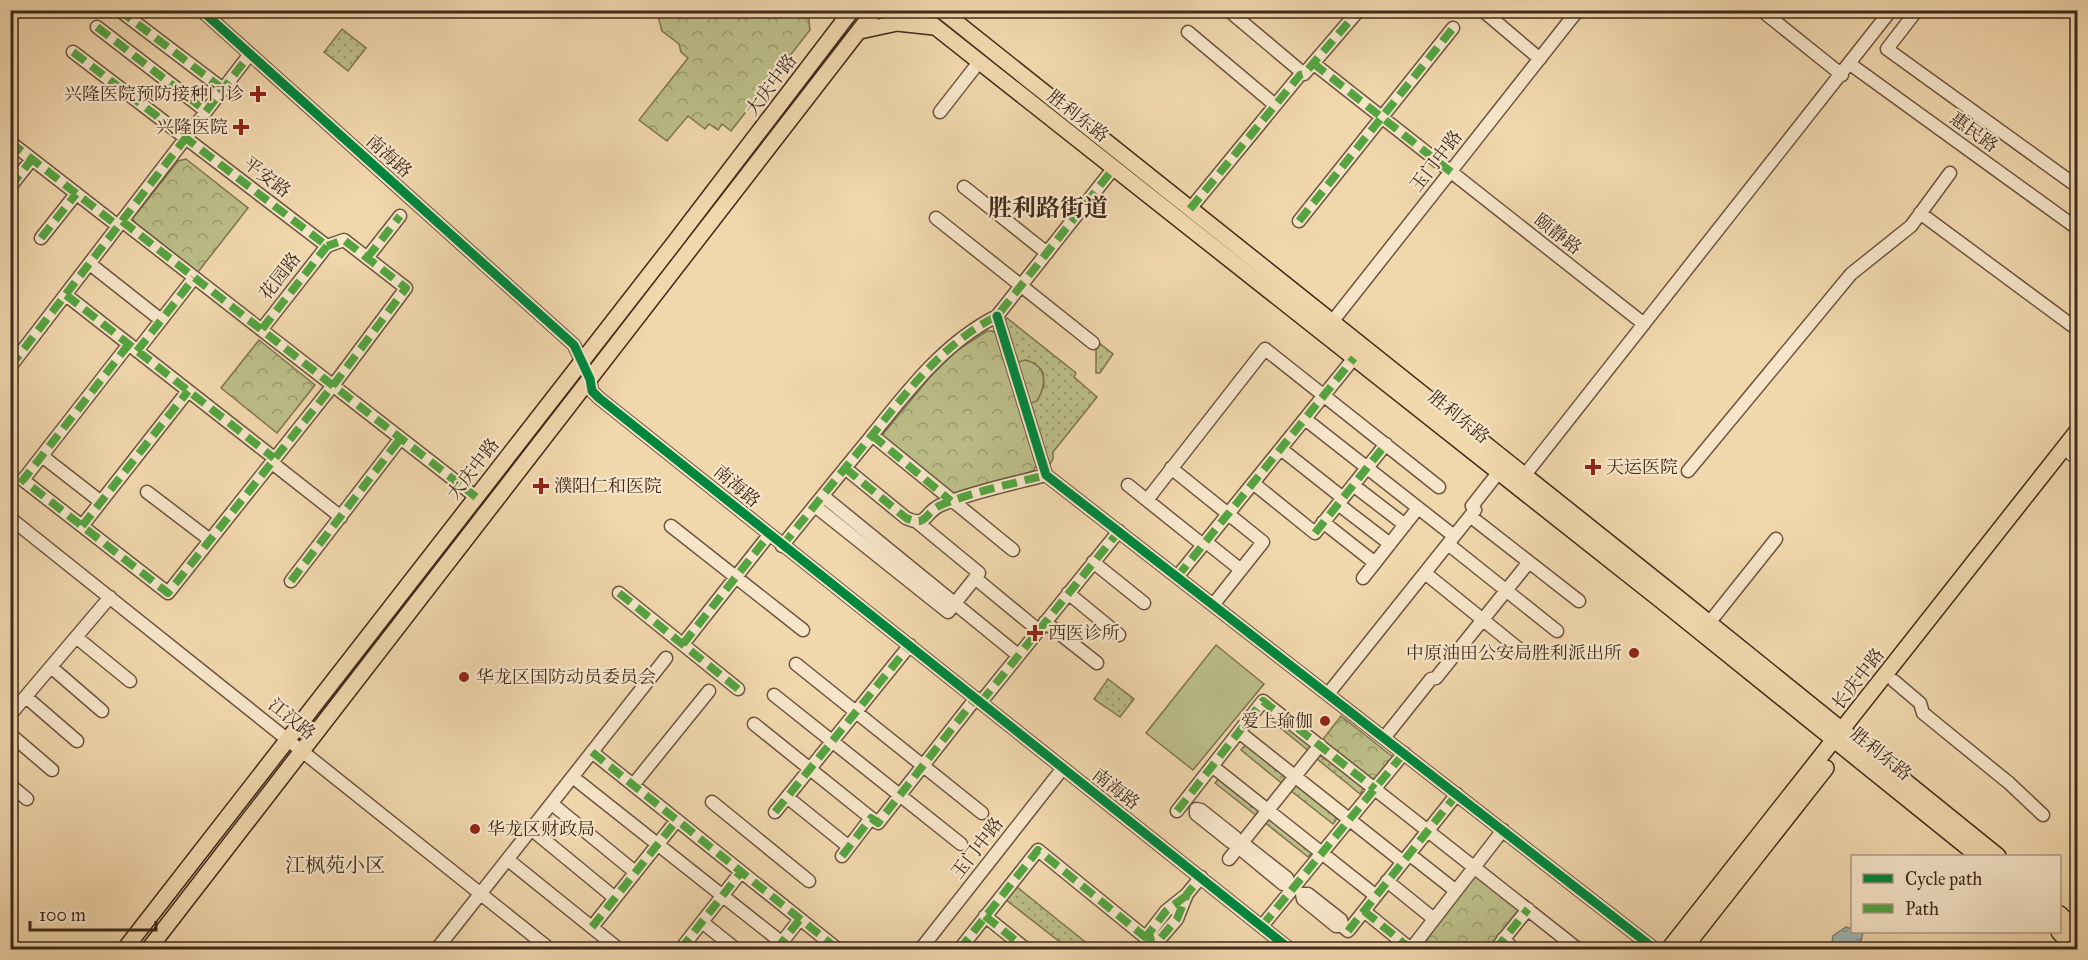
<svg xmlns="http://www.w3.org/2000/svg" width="2088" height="960" font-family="'IM FELL Great Primer','Noto Serif SC',serif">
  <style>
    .grass { fill: url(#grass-dots); stroke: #7e7452; stroke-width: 1.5 }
    .park { fill: url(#park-crowns); stroke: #7e7452; stroke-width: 1.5 }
    .pitch { fill: #bcbe88; stroke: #7e7452; stroke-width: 1.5 }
    .water { fill: url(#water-ripples); stroke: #797f77; stroke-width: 1.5 }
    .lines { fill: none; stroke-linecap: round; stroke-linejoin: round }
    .minor-casing { stroke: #6d5540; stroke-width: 15 }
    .major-casing { stroke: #412a1c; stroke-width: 18 }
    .minor { stroke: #f6e5c9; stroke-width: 12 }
    .major { stroke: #f1d7ac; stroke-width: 15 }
    .quiet { stroke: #55a441; stroke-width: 8; stroke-dasharray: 15 8; stroke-linecap: butt }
    .cycleway-casing { stroke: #f6e5c9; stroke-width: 13 }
    .cycleway { stroke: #00873e; stroke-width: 9 }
    .poi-dot { fill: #8f2418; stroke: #f6e5c9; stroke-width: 2 }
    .labels { text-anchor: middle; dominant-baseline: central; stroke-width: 4.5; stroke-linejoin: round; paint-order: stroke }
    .street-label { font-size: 18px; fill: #412a1c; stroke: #f6e5c9 }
    .poi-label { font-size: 18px; fill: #412a1c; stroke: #f6e5c9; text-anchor: start }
    .neighbourhood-label { font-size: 20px; fill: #412a1c; stroke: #f6e5c9 }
    .district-label { font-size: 24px; font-weight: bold; fill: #412a1c; stroke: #f6e5c9 }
  </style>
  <defs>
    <pattern id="grass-dots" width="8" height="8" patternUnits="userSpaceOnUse" patternTransform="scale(1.5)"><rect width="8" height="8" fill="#bcbe88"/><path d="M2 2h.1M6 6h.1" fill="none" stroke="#9a9b6e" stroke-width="1.8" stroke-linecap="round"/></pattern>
    <pattern id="park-crowns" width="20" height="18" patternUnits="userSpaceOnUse" patternTransform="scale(1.5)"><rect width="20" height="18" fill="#bcbe88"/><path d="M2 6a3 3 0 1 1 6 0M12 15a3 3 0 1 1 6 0" fill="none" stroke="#9a9b6e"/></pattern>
    <pattern id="water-ripples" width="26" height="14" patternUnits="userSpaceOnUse" patternTransform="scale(1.5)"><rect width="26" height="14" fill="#9fb7b4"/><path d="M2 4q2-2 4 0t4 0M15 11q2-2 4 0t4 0" fill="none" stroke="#839592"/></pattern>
  </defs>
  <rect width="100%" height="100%" fill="#f1d7ac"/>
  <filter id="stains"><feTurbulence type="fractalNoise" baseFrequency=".00333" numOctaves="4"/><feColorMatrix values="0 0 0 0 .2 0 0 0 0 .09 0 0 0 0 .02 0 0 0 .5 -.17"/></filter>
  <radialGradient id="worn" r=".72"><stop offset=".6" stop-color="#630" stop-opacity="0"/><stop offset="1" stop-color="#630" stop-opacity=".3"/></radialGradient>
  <!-- grass -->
  <path class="grass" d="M342 29 366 48 348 71 324 52Z
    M1007 318 1076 373 1074 377 1097 397 1053 452V459L1048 467 1029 404 1044 387 1043 372 1015 363 1002 323Z
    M1096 343H1099L1113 354 1100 373H1096Z
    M1108 679 1134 699 1120 717 1094 699Z
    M1271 712 1314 747 1310 752 1267 717Z
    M1248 742 1291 777 1284 785 1241 750Z
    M1321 753 1364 788 1360 794 1316 758Z
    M1222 775 1264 810 1258 817 1215 783Z
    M1296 782 1339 816 1333 824 1290 790Z
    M1271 814 1314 850 1308 857 1264 822Z
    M1017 887 1094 949H1069L1006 900Z"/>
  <!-- park -->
  <path class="park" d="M650 11H808L810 30 731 131 722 124 718 130 709 124 705 129 688 116 667 141 639 120 688 58 681 52 679 44 662 31 658 16Z
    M186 159 248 208 198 272 135 223 133 218 178 161Z
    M987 331H993L997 334 1037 464 1033 471 956 495 951 494 884 440 883 434 930 377 956 351Z
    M259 340 315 385 277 433 221 388Z
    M1025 360C1047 365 1047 384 1037 401L1029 404 1015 363Z
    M1341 716 1393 757 1372 783 1320 743Z
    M1474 871 1522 908 1490 949 1420 950 1416 946Z"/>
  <!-- pitch -->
  <path class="pitch" d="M1216 645 1264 684 1193 770 1146 733Z"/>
  <!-- water -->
  <path class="water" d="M1846 927 1852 929V932H1863L1860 945 1853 947 1852 949H1831L1833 936Z"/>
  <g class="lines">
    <defs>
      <path id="minor" d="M119 10 223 89
        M201 10 574 345 590 379 592 391 599 398 1291 950
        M1228 10 1304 74
        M1482 10 1540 59
        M1761 10 1842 75
        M1917 10 1887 49 2078 187
        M97 27 206 111
        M1188 32 1275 105
        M73 52 327 246
        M1313 63 1644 324
        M1850 64 2078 229
        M940 112 979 62
        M10 142 118 226
        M10 187 32 159
        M964 187 1047 253
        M1190 209 1300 75 1304 74 1359 10
        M1920 213 2078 330
        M936 218 1093 343
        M122 221 476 497
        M1299 221 1453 28
        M41 238 76 194
        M367 258 400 216
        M90 264 161 320
        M66 295 274 458
        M997 316 1046 475 1656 950
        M1328 327 1578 10
        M262 329 327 246
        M129 344 23 480 168 593 338 379 406 288 344 240 327 246
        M137 351 194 278
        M10 367 250 54
        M1305 419 1454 536
        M872 435 1013 550
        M1281 449 1343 498
        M2071 454 2078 459
        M42 456 101 502
        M271 462 341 517
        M845 468 906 518C928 528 924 512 941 505 975 491 1012 484 1046 475
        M1171 468 1263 542 1213 605
        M1688 471 1851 274 1911 226 1950 173
        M1524 476 1891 10
        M1253 483 1315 533 1386 444
        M1128 485 1203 545
        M1353 485 1405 525
        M147 492 210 540
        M823 496 1018 655
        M1147 500 1265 349 1439 487
        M1338 504 1390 544
        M815 506 948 612 979 573 917 522
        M1470 516 1579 601
        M10 518 551 950
        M1323 522 1375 563
        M82 526 188 391
        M671 526 803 630
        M1206 542 1241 570
        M1448 544 1557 631
        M782 546C811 510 840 474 869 439 906 393 943 343 997 316L1113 169
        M1093 562 1144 603
        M1425 573 1519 649
        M1177 577 1354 358
        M975 578 1038 630
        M1363 578 1418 508
        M291 581 400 439
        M619 593 738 689
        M1068 593 1119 635
        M1045 622 1097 663
        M1709 623 1776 539
        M76 637 130 681
        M683 644 769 535
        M796 664 982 813
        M51 667 102 711
        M1894 681 1920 703 1923 713 2009 783 2043 815
        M1328 694 1475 510 1472 506 1498 473
        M774 695 961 844
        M26 697 77 741
        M981 702 1119 531
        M10 715 110 597
        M754 724 871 818
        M1239 732 1403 862
        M10 734 52 770
        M1384 738 1431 679 1436 678 1529 562
        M592 752 835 947
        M1212 766 1376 896
        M579 782 781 942
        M10 785 27 799
        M633 785 709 691
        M787 797 849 847
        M712 802 809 881
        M557 808 635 872
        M1196 809 1201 810 1235 837 1236 842H1231L1196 814Z
        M1177 811 1263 701 1579 950
        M775 812 910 645
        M536 833 615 898
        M1245 845 1287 878 1288 884H1283L1243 851 1242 846Z
        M1409 854 1456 891
        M842 856 871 818 878 823 976 698
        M1229 859 1320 745
        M512 863 620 950
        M1387 881 1434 919
        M1302 894H1308L1341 920 1342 926H1336L1303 899Z
        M1364 911 1412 950
        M985 916 1027 950
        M702 922 737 950
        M1262 926 1404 753
        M1342 926 1348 931 1457 794
        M592 927 677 820
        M1503 939 1515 950
        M1151 941 1149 933 1166 911 1186 895
        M1411 949 1503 830
        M436 950 666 658
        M680 950 741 872
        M776 950 800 919
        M920 950 1063 768
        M959 950 1038 850 1161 950
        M1144 950 1151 941H1158L1177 919 1187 894 1201 877
        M1495 950 1528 909"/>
      <path id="major" d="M914 10 1663 602 1978 856
        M941 10 1671 592 1998 856
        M860 31 897 23 934 27
        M2060 914 2078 932
        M2059 932 2076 950
        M124 950 674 243 852 10
        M148 950 875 10
        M1668 950 2078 430
        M1683 950 1826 768"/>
    </defs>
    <!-- minor casing -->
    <use href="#minor" class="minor-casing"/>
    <!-- major casing -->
    <use href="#major" class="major-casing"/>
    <!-- minor -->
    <use href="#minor" class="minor"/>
    <!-- major -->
    <use href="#major" class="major"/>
    <!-- quiet -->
    <path class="quiet" d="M119 10 223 89
      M97 27 206 111
      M73 52 327 246
      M1313 63 1451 172
      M10 142 118 226
      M10 187 32 159
      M1190 209 1300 75 1304 74 1359 10
      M122 221 476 497
      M1299 221 1453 28
      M41 238 76 194
      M367 258 400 216
      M66 295 274 458
      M262 329 327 246
      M129 344 23 480 168 593 338 379 406 288 344 240 327 246
      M137 351 194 278
      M10 367 250 54
      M872 435 951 501
      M2071 454 2078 459
      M845 468 906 518C928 528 924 512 941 505 975 491 1012 484 1046 475
      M82 526 188 391
      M1315 533 1386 444
      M782 546C811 510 840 474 869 439 906 393 943 343 997 316L1113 169
      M1177 577 1354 358
      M291 581 400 439
      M619 593 738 689
      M683 644 769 535
      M981 702 1119 531
      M592 752 835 947
      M1177 811 1263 701 1375 789
      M775 812 910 645
      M842 856 871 818 878 823 976 698
      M1364 911 1412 950
      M985 916 1027 950
      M1262 926 1404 753
      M592 927 677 820
      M1348 931 1457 794
      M1151 941 1149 933 1166 911 1187 895
      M680 950 741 872
      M776 950 800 919
      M959 950 1038 850 1161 950
      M1144 950 1151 941H1158L1177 919 1187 894 1201 877
      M1495 950 1528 909"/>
    <defs>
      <path id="cycleway" d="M201 10 574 345 590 379 592 391 599 398 1291 950
        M997 316 1046 475 1656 950"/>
    </defs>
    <!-- cycleway casing -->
    <use href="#cycleway" class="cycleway-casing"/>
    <!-- cycleway -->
    <use href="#cycleway" class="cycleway"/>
  </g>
  <!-- markers -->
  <g class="poi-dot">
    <path d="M255 85h6v6h6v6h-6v6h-6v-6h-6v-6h6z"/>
    <path d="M238 118h6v6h6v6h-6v6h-6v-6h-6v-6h6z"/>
    <path d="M1590 458h6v6h6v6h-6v6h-6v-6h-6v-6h6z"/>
    <path d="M538 477h6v6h6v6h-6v6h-6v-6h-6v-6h6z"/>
    <path d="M1032 624h6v6h6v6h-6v6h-6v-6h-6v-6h6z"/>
    <circle cx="1634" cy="653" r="6"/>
    <circle cx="464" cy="677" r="6"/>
    <circle cx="1325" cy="721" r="6"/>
    <circle cx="475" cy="829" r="6"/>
  </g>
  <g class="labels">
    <!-- street labels -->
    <g class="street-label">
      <text transform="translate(771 85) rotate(-53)">大庆中路</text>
      <text transform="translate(1078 116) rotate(38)">胜利东路</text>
      <text transform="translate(1974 132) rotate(36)">惠民路</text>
      <text transform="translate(389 156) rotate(42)">南海路</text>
      <text transform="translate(1436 161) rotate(-52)">玉门中路</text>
      <text transform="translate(267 177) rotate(37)">平安路</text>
      <text transform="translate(1558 234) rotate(38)">颐静路</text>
      <text transform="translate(280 276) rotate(-52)">花园路</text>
      <text transform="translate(1459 417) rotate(39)">胜利东路</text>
      <text transform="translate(473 469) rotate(-52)">大庆中路</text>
      <text transform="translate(737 486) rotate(40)">南海路</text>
      <text transform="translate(1858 679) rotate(-52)">长庆中路</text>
      <text transform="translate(292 719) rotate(39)">江汉路</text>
      <text transform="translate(1881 754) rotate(39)">胜利东路</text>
      <text transform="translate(1116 789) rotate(38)">南海路</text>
      <text transform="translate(977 848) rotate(-52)">玉门中路</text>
    </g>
    <!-- poi labels -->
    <g class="poi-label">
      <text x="244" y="94" text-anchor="end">兴隆医院预防接种门诊</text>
      <text x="228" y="127" text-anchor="end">兴隆医院</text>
      <text x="1606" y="467">天运医院</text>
      <text x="554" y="486">濮阳仁和医院</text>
      <text x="1048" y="633">西医诊所</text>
      <text x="1622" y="653" text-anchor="end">中原油田公安局胜利派出所</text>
      <text x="476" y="677">华龙区国防动员委员会</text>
      <text x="1313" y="721" text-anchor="end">爱上瑜伽</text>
      <text x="487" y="829">华龙区财政局</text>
    </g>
    <!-- neighbourhood labels -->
    <g class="neighbourhood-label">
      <text x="335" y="865">江枫苑小区</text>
    </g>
    <!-- district labels -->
    <g class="district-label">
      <text x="1048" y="208">胜利路街道</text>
    </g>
  </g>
  <!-- margin -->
  <rect width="2088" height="960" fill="none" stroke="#f1d7ac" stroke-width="36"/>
  <rect x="12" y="12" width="2064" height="936" fill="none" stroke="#412a1c" stroke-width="3"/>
  <rect x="18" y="18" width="2052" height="924" fill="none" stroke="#412a1c" stroke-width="1.5"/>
  <!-- legend -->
  <rect x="1851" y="855" width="210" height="78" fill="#f6e5c9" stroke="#ae9a84" stroke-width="1.5"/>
  <rect x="1863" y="874" width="30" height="9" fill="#00873e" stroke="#ae9a84" stroke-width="1.5"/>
  <text x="1905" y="885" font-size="18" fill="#412a1c">Cycle path</text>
  <rect x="1863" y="904" width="30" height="9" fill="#55a441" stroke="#ae9a84" stroke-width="1.5"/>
  <text x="1905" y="915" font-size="18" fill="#412a1c">Path</text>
  <!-- scale -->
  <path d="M30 921v9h126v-9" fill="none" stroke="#412a1c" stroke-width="3"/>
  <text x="39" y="921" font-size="18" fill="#412a1c" stroke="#f6e5c9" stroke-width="4.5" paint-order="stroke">100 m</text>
  <rect width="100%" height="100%" filter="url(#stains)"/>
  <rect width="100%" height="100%" fill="url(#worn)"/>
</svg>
